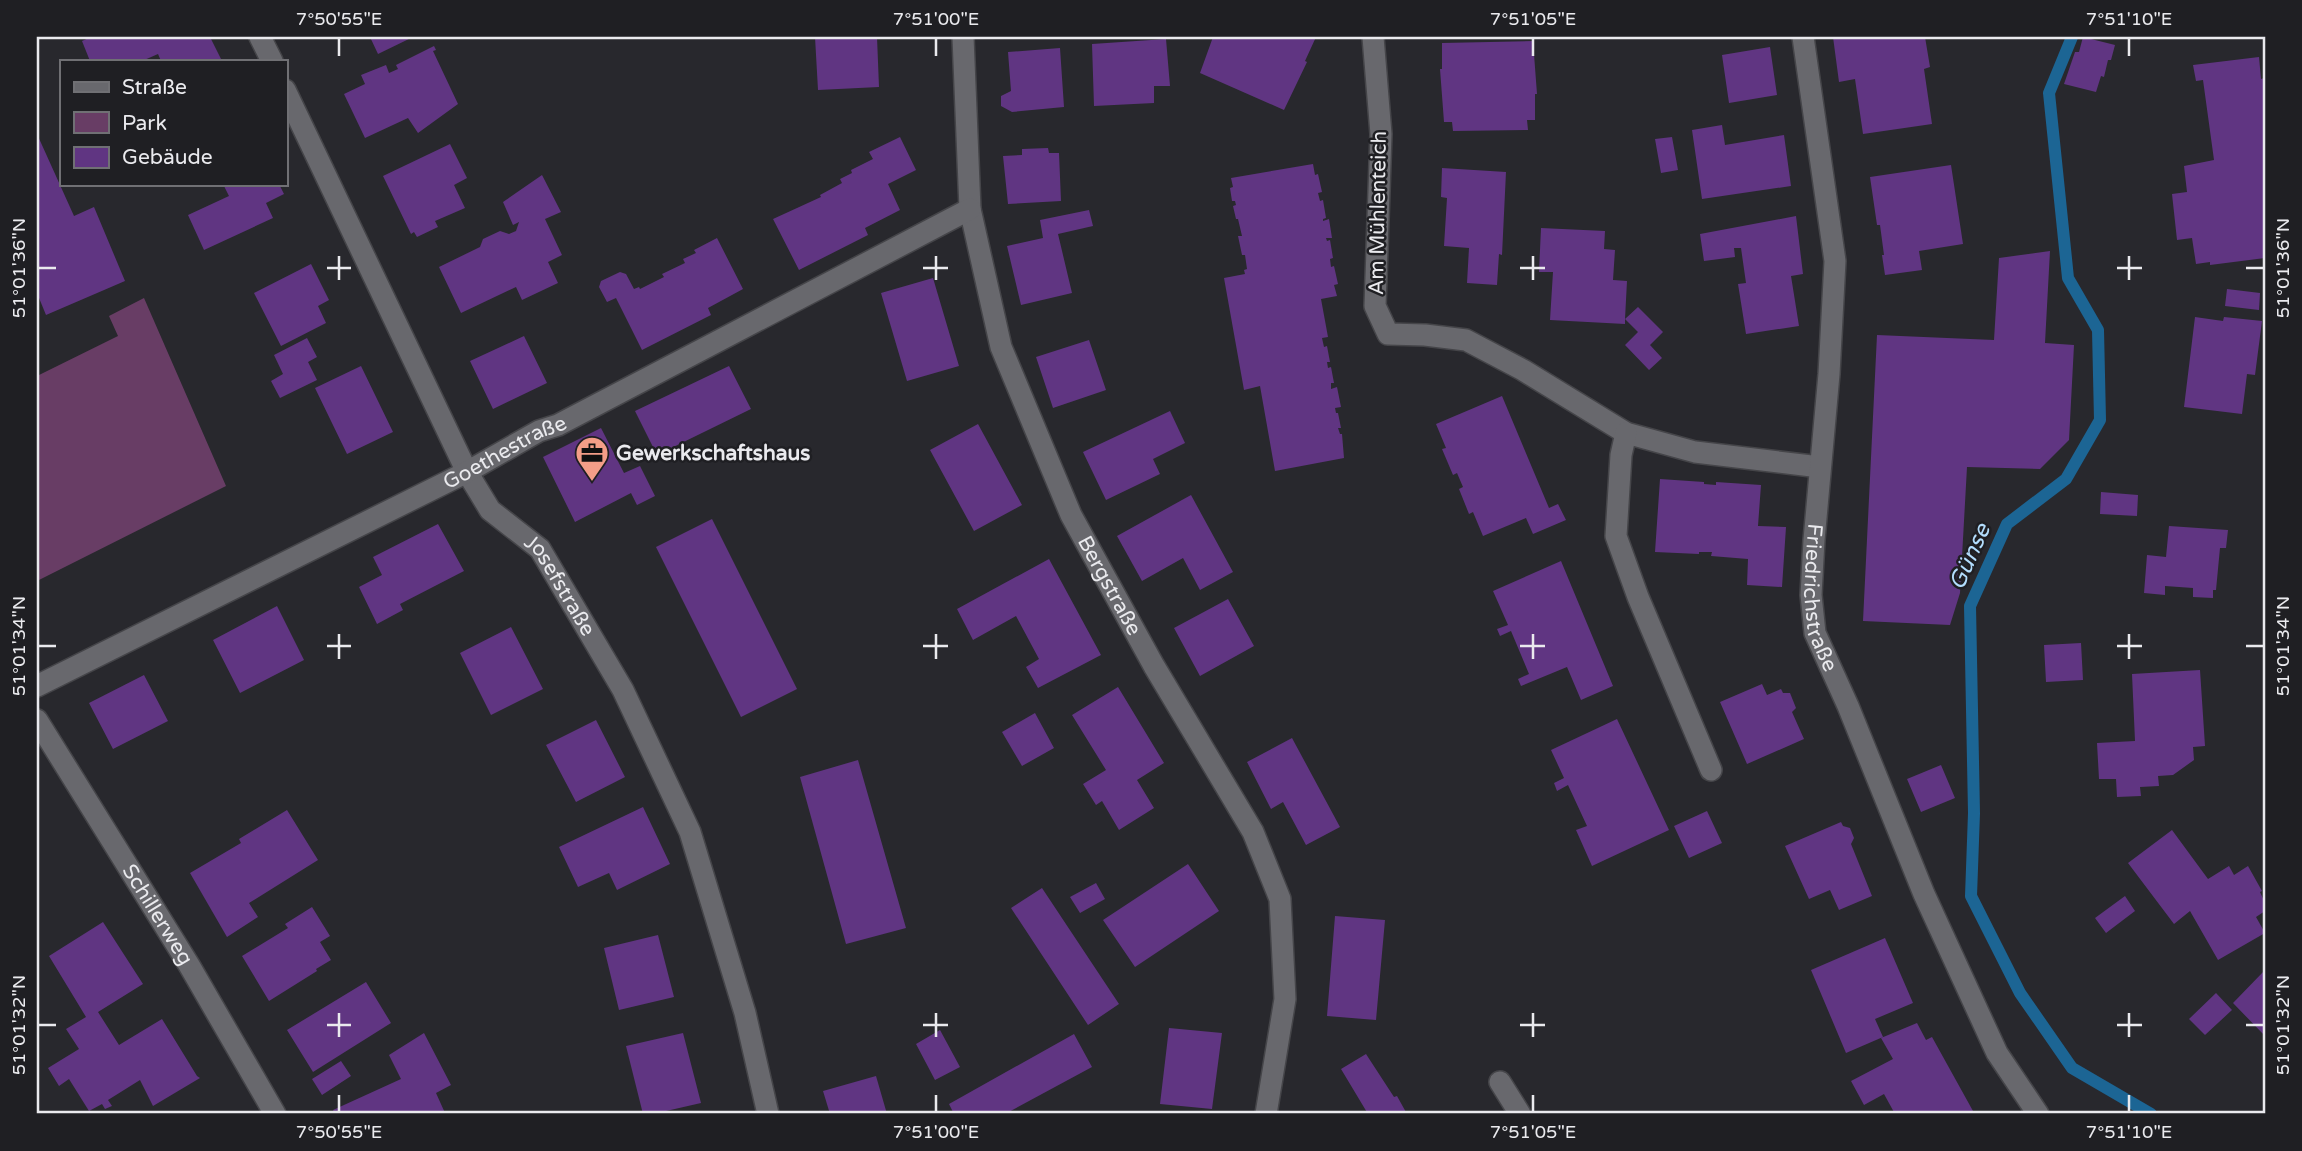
<svg xmlns="http://www.w3.org/2000/svg" width="2302" height="1151" font-family="'Varela Round',sans-serif">
  <style>
    .green { fill: #683d65 }
    .lines { fill: none; stroke-linecap: round; stroke-linejoin: round }
    .stream { stroke: #1c6594; stroke-width: 12 }
    .building { fill: #603582 }
    .street-casing { stroke: #454549; stroke-width: 24 }
    .street { stroke: #68686d; stroke-width: 21 }
    .ticks { fill: none; stroke: #eaeaee; stroke-width: 2.5 }
    .labels { text-anchor: middle; dominant-baseline: central; stroke-width: 5; stroke-linejoin: round; paint-order: stroke }
    .street-label { font-size: 21px; fill: #eaeaee; stroke: #1f1f23 }
    .poi-label { font-size: 21px; font-weight: bold; fill: #eaeaee; stroke: #1f1f23; text-anchor: start }
    .water-label { font-size: 23px; font-style: italic; fill: #b3ddfd; stroke: #1f1f23 }
    .neatline { fill: none; stroke: #eaeaee; stroke-width: 2.5 }
    .ticks-label { font-size: 18px; text-anchor: middle; fill: #eaeaee }
  </style>
  <rect width="100%" height="100%" fill="#28282d"/>
  <!-- green -->
  <path class="green" d="M144 298 226 486 37 581V376L118 336 109 316Z"/>
  <g class="lines">
    <!-- stream -->
    <path class="stream" d="M2072 37 2049 93 2068 278 2098 330 2100 420 2066 479 2007 524 1970 606 1974 813 1971 896 2020 993 2072 1068 2151 1114"/>
  </g>
  <!-- building -->
  <path class="building" d="M91 37H210L222 61H161L158 54 142 61H90L82 41Z
    M370 37H413L378 54Z
    M815 37H877L879 87 818 90Z
    M1213 37H1316L1305 61 1307 62 1284 110 1200 73Z
    M1833 37H1925L1930 67 1924 69 1932 124 1863 134 1855 79 1839 82Z
    M2083 37 2115 45 2111 60H2108L2104 77 2101 76 2096 92 2064 84 2075 52H2079Z
    M1166 39 1170 86H1154V103L1094 106 1092 44Z
    M1533 41 1537 94H1535V120H1527L1528 130 1453 131 1452 122H1444L1440 69H1442V43Z
    M434 46 436 50 433 51 458 104 418 133 408 118 365 138 344 94 365 84 361 75 386 65 389 73 398 69 396 65Z
    M1770 47 1777 95 1729 103 1722 55Z
    M1060 48 1064 107 1012 112 1001 106V96L1011 91 1008 52Z
    M2259 57 2261 79 2264 78 2265 82V258L2210 265V262L2196 264 2192 238 2177 240 2172 194 2187 192 2184 166 2214 160 2203 80 2196 81 2193 65Z
    M1722 125 1725 145 1784 135 1791 186 1702 199 1692 130Z
    M37 134 74 216 94 207 125 281 46 315 37 293Z
    M900 137 916 170 888 184 900 210 865 228 868 235 799 270 773 219 821 197 820 195 842 183 840 179 852 173 851 170 873 159 869 152Z
    M1672 137 1678 170 1661 173 1655 139Z
    M450 144 467 178 454 185 465 208 435 221 438 227 417 237 414 232 411 234 383 176Z
    M1048 148 1049 153H1059L1061 201 1008 204 1003 156 1022 155V149Z
    M1313 164 1315 175 1318 174 1322 192 1318 193 1320 201 1323 200 1326 218 1323 219V221L1329 219 1332 238H1326L1327 241 1330 240 1333 258 1330 259 1331 267 1334 266 1338 284 1334 285 1337 296 1321 299 1328 337 1322 338 1324 347 1327 346 1330 362H1327L1328 368 1331 367 1334 383H1331V389L1337 387 1341 407 1335 408 1336 413H1338L1341 428H1338L1340 434H1342L1344 458 1275 471 1260 386 1244 390 1224 278 1245 274 1244 270 1247 269 1245 255H1242L1238 236H1242L1238 219H1236L1233 206 1236 205 1235 201H1232L1230 188 1233 187 1231 178Z
    M1951 165 1963 244 1919 251 1922 270 1885 275 1882 255H1884L1880 225H1877L1870 177Z
    M1442 168 1506 172 1502 255 1499 254 1497 285 1467 283 1469 248 1444 246 1447 198 1441 197Z
    M542 175 561 212 545 219 562 255 548 262 558 283 522 300 516 287 461 313 439 267 480 247 483 239 500 231 509 234 516 231 519 222 513 225 503 202Z
    M223 184H279L284 194 266 203 273 218 204 250 188 215 229 196Z
    M1089 210 1093 226 1058 234 1072 293 1021 305 1007 246 1043 238 1040 220Z
    M1796 216 1803 274 1791 276 1799 326 1746 334 1738 284 1746 283 1741 248H1734L1735 257 1704 261 1700 234Z
    M1541 228 1605 231 1604 249 1615 250 1613 280 1627 281 1625 319 1638 307 1663 332 1650 345 1662 358 1649 370 1625 345 1638 332 1625 319V324L1550 320 1553 272H1539Z
    M717 238 743 289 708 308 711 315 642 350 616 298 607 302 599 287 601 281 620 272 626 274 634 289 639 287 640 289 664 277 662 274 685 263 683 259 696 253 694 250Z
    M2050 251 2045 343 2074 345 2069 440 2040 469 1967 467 1960 593 1950 625 1863 621 1877 335 1994 340 1999 258Z
    M311 264 329 300 318 306 326 323 281 346 254 293Z
    M933 278 959 366 907 381 881 293Z
    M2227 289 2260 293 2259 310 2225 306Z
    M2195 317 2223 321 2224 317 2262 321 2255 375 2247 374 2242 414 2184 407Z
    M524 336 547 383 493 409 470 361Z
    M307 338 317 357 308 362 317 380 280 398 271 381 283 374 274 355Z
    M1089 340 1106 390 1053 408 1036 357Z
    M361 366 393 432 347 454 315 388Z
    M729 366 751 409 657 455 635 411Z
    M1502 396 1549 508 1558 504 1566 520 1533 534 1526 518 1483 536 1473 512 1469 514 1459 489 1463 487 1457 473 1453 475 1442 449 1446 448 1436 424Z
    M1170 411 1185 443 1153 459 1160 474 1106 500 1083 452Z
    M978 424 1022 505 974 531 930 450Z
    M601 428 624 473 640 466 655 496 637 505 631 493 575 522 543 457Z
    M1660 479 1704 482V484L1716 485V482L1761 485 1758 526 1786 527 1782 587 1747 585 1748 559 1711 556 1712 552H1699V554L1655 552Z
    M2101 492 2138 495 2137 516 2100 514Z
    M1191 495 1233 572 1200 590 1183 558 1142 581 1117 536Z
    M712 519 797 689 741 717 656 547Z
    M438 524 464 571 400 604 403 610 377 624 359 587 382 575 373 557Z
    M2169 526 2228 530 2226 548H2220L2216 590H2213V598L2193 597V588L2165 586V595L2144 593 2147 555 2166 557Z
    M1049 559 1101 655 1038 688 1026 667 1039 659 1016 616 973 640 957 609Z
    M1561 561 1613 686 1581 700 1567 667 1521 686 1518 679 1529 674 1511 631 1500 636 1497 629 1508 625 1493 591Z
    M1228 599 1254 646 1200 676 1174 628Z
    M277 606 304 660 240 693 213 640Z
    M511 627 543 689 491 715 460 653Z
    M2081 643 2083 680 2046 682 2044 645Z
    M2200 670 2205 746 2193 747 2194 760 2173 775 2158 776 2159 786 2140 787 2141 796 2117 797 2116 779H2099L2097 743 2135 741 2132 674Z
    M144 675 168 721 113 749 89 703Z
    M1762 684 1767 695 1781 689 1783 693H1790L1796 708 1792 712 1804 739 1747 764 1720 702Z
    M1118 687 1164 763 1137 780 1154 808 1119 830 1102 801 1096 805 1083 784 1106 770 1072 715Z
    M1035 713 1054 748 1022 766 1002 732Z
    M1617 719 1669 830 1592 866 1576 830 1587 826 1568 785 1557 791 1554 783 1564 778 1551 750Z
    M596 720 625 777 576 802 546 745Z
    M1292 738 1340 827 1306 845 1283 802 1271 809 1247 762Z
    M858 760 906 928 846 944 800 777Z
    M1941 765 1955 798 1921 812 1907 779Z
    M643 807 670 864 617 890 609 873 578 887 559 847Z
    M287 810 318 860 249 903 258 917 227 937 190 873 241 843 239 839Z
    M1707 811 1722 843 1689 858 1674 826Z
    M1841 822 1843 826 1850 828 1854 838 1851 844 1872 896 1839 910 1830 890 1809 899 1785 846Z
    M2172 830 2208 879 2229 866 2234 875 2248 866 2262 891 2260 892 2265 903V911L2256 917 2265 933 2218 960 2190 911 2174 924 2128 863Z
    M1188 864 1219 911 1135 967 1103 920Z
    M1096 883 1105 899 1080 913 1070 897Z
    M1042 888 1119 1004 1088 1025 1011 908Z
    M2125 896 2135 911 2106 933 2095 918Z
    M312 907 330 936 320 942 331 960 316 969 317 971 269 1001 242 956 288 928 285 924Z
    M1335 916 1385 920 1376 1020 1327 1016Z
    M103 922 143 984 98 1012 119 1045 162 1019 197 1076 200 1078 153 1106 140 1080 108 1100 112 1106 105 1109 102 1104 89 1111 69 1079 59 1086 48 1068 79 1049 66 1029 86 1017 49 956Z
    M658 935 674 997 619 1010 604 948Z
    M1885 938 1913 1003 1875 1019 1883 1037 1846 1053 1811 970Z
    M2265 970V1036L2233 1003Z
    M366 982 391 1023 313 1072 287 1030Z
    M2216 993 2232 1010 2205 1035 2189 1019Z
    M1917 1023 1926 1040 1932 1037 1973 1111 1967 1114H1895L1884 1094 1864 1105 1851 1081 1893 1059 1881 1038Z
    M1169 1028 1222 1033 1212 1109 1160 1104Z
    M940 1030 960 1067 935 1080 916 1044Z
    M424 1033 451 1085 436 1093 445 1113 335 1114 333 1110 401 1079 389 1055Z
    M683 1033 701 1103 653 1114H643L626 1046Z
    M1074 1034 1092 1067 1005 1114H954L949 1104Z
    M1366 1054 1394 1097 1397 1096 1407 1114H1368L1341 1069Z
    M341 1061 351 1076 322 1095 312 1079Z
    M876 1076 887 1114H830L823 1091Z"/>
  <g class="lines">
    <defs>
      <g id="street">
        <path d="M260 37 272 61"/>
        <path id="s1" d="M963 37 970 209 1001 347 1071 515 1154 666 1253 832 1280 899 1285 999 1266 1114"/>
        <path d="M1373 37 1381 134 1375 306 1388 334 1425 335 1466 340 1523 370 1626 433 1695 452 1820 467"/>
        <path id="s2" d="M1803 37 1835 261 1829 374 1814 540 1811 595 1815 633 1848 706 1924 894 1997 1053 2038 1114"/>
        <path id="s3" d="M285 90 467 472 490 510 540 549 623 690 690 832 745 1013 768 1114"/>
        <path d="M1626 433 1621 455 1616 536 1638 597 1711 770"/>
        <path id="s4" d="M37 686 467 472 539 431 558 425 970 209"/>
        <path id="s5" d="M37 720 189 965 275 1114"/>
        <path d="M1500 1082 1520 1114"/>
      </g>
    </defs>
    <!-- street casing -->
    <use href="#street" class="street-casing"/>
    <!-- street -->
    <use href="#street" class="street"/>
  </g>
  <!-- ticks -->
  <path class="ticks" d="M339 38V56M936 38V56M1533 38V56M2129 38V56M339 256V280M936 256V280M1533 256V280M2129 256V280M38 268H56M327 268H351M923 268H948M1520 268H1545M2117 268H2142M2246 268H2264M339 634V659M936 634V659M1533 634V659M2129 634V659M38 646H56M327 646H351M923 646H948M1520 646H1545M2117 646H2142M2246 646H2264M339 1013V1037M936 1013V1037M1533 1013V1037M2129 1013V1037M38 1025H56M327 1025H351M923 1025H948M1520 1025H1545M2117 1025H2142M2246 1025H2264M339 1095V1112M936 1095V1112M1533 1095V1112M2129 1095V1112"/>
  <!-- icons -->
  <defs>
    <symbol id="office-pin" viewBox="-11 -11 22 30"><path d="M0 17L-7.5 6A9.5 9.5 0 1 1 7.5 6Z" fill="#f49e88" stroke="#1f1f23"/><path d="M-6-3h4V-5.5h4V-3h4V5H-6ZM-1-4.5V-3h2v-1.5ZM-6 0V1H6V0Z" fill="#111"/></symbol>
  </defs>
  <g fill-rule="evenodd">
    <use href="#office-pin" x="573" y="434" width="38" height="52"/>
  </g>
  <g class="labels">
    <!-- street labels -->
    <g class="street-label">
      <text transform="translate(1378 213) rotate(-89)">Am Mühlenteich</text>
      <text stroke="none"><textPath href="#s4" startOffset="523">Goethestraße</textPath></text>
      <text stroke="none"><textPath href="#s1" startOffset="576">Bergstraße</textPath></text>
      <text stroke="none"><textPath href="#s3" startOffset="572">Josefstraße</textPath></text>
      <text stroke="none"><textPath href="#s2" startOffset="565">Friedrichstraße</textPath></text>
      <text stroke="none"><textPath href="#s5" startOffset="229">Schillerweg</textPath></text>
    </g>
    <!-- poi labels -->
    <g class="poi-label">
      <text x="616" y="453">Gewerkschaftshaus</text>
    </g>
    <!-- water labels -->
    <g class="water-label">
      <text transform="translate(1970 557) rotate(-66)">Günse</text>
    </g>
  </g>
  <!-- border -->
  <rect width="2302" height="1151" fill="none" stroke="#1f1f23" stroke-width="77"/>
  <!-- legend -->
  <rect x="60" y="60" width="228" height="126" fill="#1f1f23" stroke="#707074" stroke-width="2"/>
  <rect x="74" y="82" width="35" height="10" fill="#68686d" stroke="#707074" stroke-width="2"/>
  <text x="122" y="94" font-size="21" fill="#eaeaee">Straße</text>
  <rect x="74" y="112" width="35" height="21" fill="#683d65" stroke="#707074" stroke-width="2"/>
  <text x="122" y="130" font-size="21" fill="#eaeaee">Park</text>
  <rect x="74" y="147" width="35" height="21" fill="#603582" stroke="#707074" stroke-width="2"/>
  <text x="122" y="164" font-size="21" fill="#eaeaee">Gebäude</text>
  <rect x="38" y="38" width="2226" height="1074" class="neatline"/>
  <g class="ticks-label">
    <text x="339" y="25">7°50'55"E</text>
    <text x="936" y="25">7°51'00"E</text>
    <text x="1533" y="25">7°51'05"E</text>
    <text x="2129" y="25">7°51'10"E</text>
    <text transform="translate(19 268) rotate(-90)" y="6">51°01'36"N</text>
    <text transform="translate(2283 268) rotate(-90)" y="6">51°01'36"N</text>
    <text transform="translate(19 646) rotate(-90)" y="6">51°01'34"N</text>
    <text transform="translate(2283 646) rotate(-90)" y="6">51°01'34"N</text>
    <text transform="translate(19 1025) rotate(-90)" y="6">51°01'32"N</text>
    <text transform="translate(2283 1025) rotate(-90)" y="6">51°01'32"N</text>
    <text x="339" y="1138">7°50'55"E</text>
    <text x="936" y="1138">7°51'00"E</text>
    <text x="1533" y="1138">7°51'05"E</text>
    <text x="2129" y="1138">7°51'10"E</text>
  </g>
</svg>
